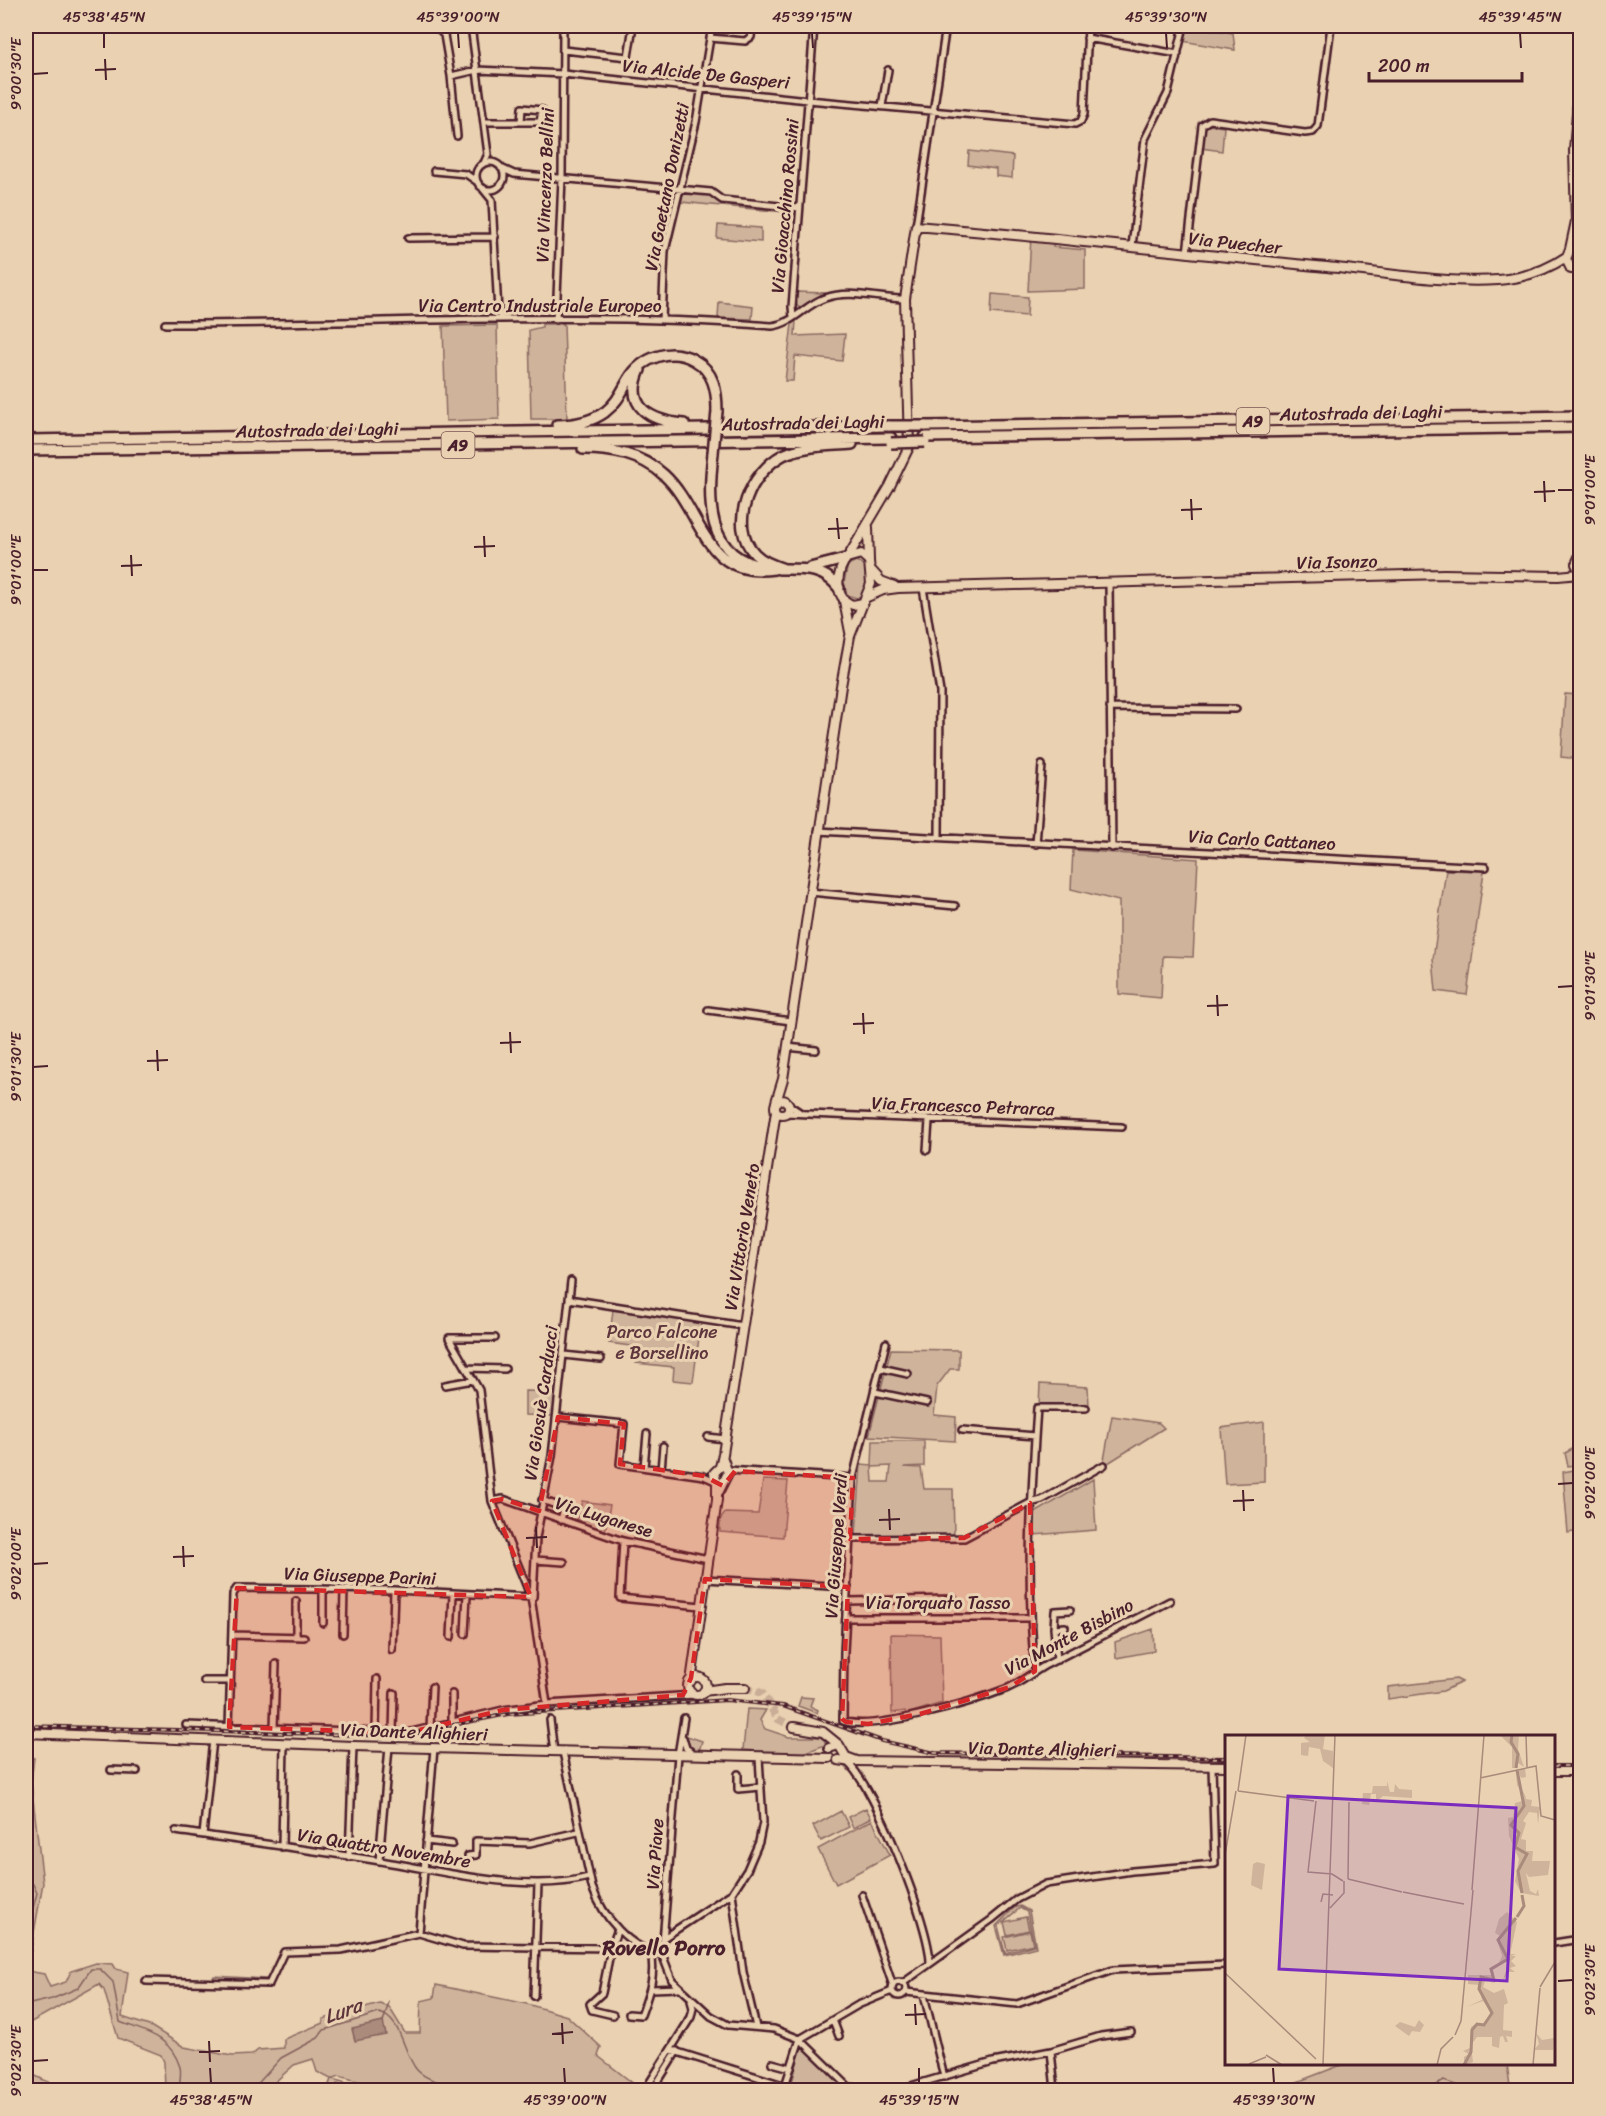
<svg xmlns="http://www.w3.org/2000/svg" width="1606" height="2116" font-family="Sriracha,sans-serif">
  <style>
    .green { fill: #cfb49b; stroke: #8c6a63; stroke-width: 1.5; fill-rule: evenodd }
    .water { fill: #aa8b7c; stroke: #84605c; stroke-width: 1.5 }
    .lines { fill: none; stroke-linecap: round; stroke-linejoin: round }
    .stream { stroke: #84605c; stroke-width: 1.5 }
    .secondary-tunnel { stroke: #c9ad96; stroke-width: 8; stroke-dasharray: 8 4; stroke-linecap: butt }
    .street-casing { stroke: #4a1f2b; stroke-width: 10 }
    .secondary-casing { stroke: #4a1f2b; stroke-width: 12 }
    .highway-casing { stroke: #4a1f2b; stroke-width: 14 }
    .street { stroke: #e9d1b1; stroke-width: 5 }
    .secondary { stroke: #e9d1b1; stroke-width: 8 }
    .highway { stroke: #e9d1b1; stroke-width: 9 }
    .rail-casing { stroke: #4a1f2b; stroke-width: 4 }
    .rail { stroke: #e9d1b1; stroke-width: 1.5; stroke-dasharray: 4.5; stroke-linecap: butt }
    .highway-bridge-casing { stroke: #4a1f2b; stroke-width: 14; stroke-linecap: butt }
    .highway-bridge { stroke: #e9d1b1; stroke-width: 9 }
    .marked { fill: #d62828; fill-opacity: 0.2; stroke: #d62828; stroke-width: 4.5; stroke-dasharray: 12 8; stroke-linejoin: round }
    .ticks { fill: none; stroke: #4a1f2b; stroke-width: 2 }
    .labels { text-anchor: middle; dominant-baseline: central; stroke-width: 6; stroke-linejoin: round; paint-order: stroke }
    .shield { fill: #e9d1b1; stroke: #7a5453; stroke-width: 1.5 }
    .shield-label { font-size: 16px; font-weight: bold; fill: #4a1f2b }
    .street-label { font-size: 18px; fill: #4a1f2b; stroke: #e9d1b1 }
    .park-label { font-size: 18px; fill: #5e353c; stroke: #e9d1b1 }
    .water-label { font-size: 20px; font-style: italic; fill: #5d353b; stroke: #e9d1b1 }
    .quarter-label { font-size: 21px; font-weight: bold; fill: #4a1f2b; stroke: #e9d1b1 }
    .inset-river { fill: none; stroke: #aa8b7c; stroke-width: 3 }
    .inset-road { fill: none; stroke: #a98a7b; stroke-width: 1.5 }
    .view { fill: #7b2cbf; fill-opacity: 0.15; stroke: #7b2cbf; stroke-width: 3 }
    .inset-edge { fill: none; stroke: #4a1f2b; stroke-width: 3 }
    .neatline { fill: none; stroke: #4a1f2b; stroke-width: 2 }
    .ticks-label { font-size: 15px; text-anchor: middle; fill: #4a1f2b }
  </style>
  <rect width="100%" height="100%" fill="#e9d1b1"/>
  <filter id="ink" filterUnits="userSpaceOnUse"><feTurbulence type="fractalNoise" baseFrequency=".0167" numOctaves="2"/><feDisplacementMap in="SourceGraphic" scale="12" xChannelSelector="R" yChannelSelector="G"/><feConvolveMatrix kernelMatrix="1 2 1 2 8 2 1 2 1" color-interpolation-filters="sRGB"/></filter>
  <g filter="url(#ink)">
    <!-- green -->
    <path class="green" d="M1186 26 1233 33 1235 50 1182 41Z
      M1208 125 1224 127 1222 151 1201 148 1204 127Z
      M969 151 1013 156 1012 178 996 176V169L968 165Z
      M684 187 714 190 723 199 796 206 795 213 681 202Z
      M718 225 761 228V242L717 238Z
      M1031 237 1054 240 1053 247 1085 250V289L1028 291Z
      M796 292 824 293 799 308 795 302Z
      M992 294 1028 297 1027 316 991 313Z
      M719 302 753 306 752 319 718 318Z
      M796 320 795 336 845 334 842 361 795 356 793 381H785L792 324Z
      M542 324H564L567 419H531L529 330 542 327Z
      M497 325 499 419 446 421 443 326Z
      M856 561 866 566 868 580 862 595 857 598 847 595 844 582 848 565Z
      M1565 694 1580 695V759L1561 757Z
      M1073 850 1198 859 1193 957 1163 956 1161 998 1119 994V901L1071 889Z
      M1446 870 1484 871 1467 995 1436 991 1433 959Z
      M613 1310 701 1323 693 1382 673 1380 674 1367 636 1363 638 1347 609 1343Z
      M891 1349 959 1350V1369H950L937 1386 934 1415 956 1417 955 1441 869 1436Z
      M1040 1384 1088 1387 1089 1406H1039Z
      M525 1391 557 1392 554 1416 525 1415Z
      M1112 1416 1159 1423 1164 1428 1108 1463 1104 1460Z
      M1264 1422V1482L1225 1484 1221 1428Z
      M873 1441H924V1466L904 1467 921 1468 924 1489H953L954 1535H856L861 1465 872 1466ZM891 1466 889 1482H873L872 1467Z
      M1580 1445V1464L1568 1466 1565 1453Z
      M1574 1470 1580 1531 1568 1533 1563 1472Z
      M1093 1479 1096 1530 1034 1535 1035 1513Z
      M763 1480 788 1481 783 1537 720 1532V1520L725 1513 758 1514Z
      M582 1501 610 1505 605 1532 576 1523Z
      M1153 1629 1154 1651 1116 1658 1115 1642Z
      M891 1634 940 1635 942 1703 906 1714 905 1711 892 1713Z
      M1456 1679 1462 1682 1443 1691 1388 1699V1687Z
      M801 1697 813 1698 810 1706 818 1710 817 1713 798 1706Z
      M747 1709 766 1710 760 1720 765 1729 789 1737H820L825 1740V1745L801 1754 743 1750Z
      M687 1736 702 1741 699 1751 689 1747Z
      M26 1757 34 1758 31 1782 43 1883 27 1971 44 1974 50 1987 66 1982 71 1971 96 1963 113 1964 116 1969 128 1972 122 2017 152 2027 184 2047 232 2056 252 2055 258 2050 284 2048V2039L323 2023V2019L380 2004 389 2007 405 2033H420L421 2001 434 1998 436 1985 527 2004 567 2016 601 2047 598 2056 639 2088 638 2090H408L380 2087 339 2076 332 2079 372 2090H341L342 2086 337 2084 334 2090H327L331 2079 317 2072 313 2059 294 2065 266 2090H165L164 2062 161 2055 118 2038 104 1990 99 1984 26 2025Z
      M866 1808 871 1818 853 1828 848 1817Z
      M841 1811 849 1827 821 1841 813 1826Z
      M872 1820 890 1855 836 1884 818 1849Z
      M1020 1906 1029 1911 1036 1947 1004 1955 996 1926 1014 1908ZM1020 1908 1027 1912 1034 1945 1005 1953 998 1926Z
      M1026 1917 1029 1930 1007 1935 1004 1922Z
      M1030 1931 1033 1944 1007 1950 1004 1937Z
      M271 1975 264 1982 213 1980 214 1976 266 1979Z
      M802 2045 843 2087 841 2090H816L791 2086Z
      M1344 2064H1507L1510 2086 1518 2090H1276Z
      M27 2072 61 2088 66 2082 85 2090H26Z"/>
    <!-- water -->
    <path class="water" d="M383 2022 386 2035 355 2041 352 2029Z"/>
    <g class="lines">
      <!-- stream -->
      <path class="stream" d="M26 1880 33 1884 37 1893 26 1935
        M26 2005 52 1999 78 1988 91 1969H100L113 1982 120 2022C145 2032 170 2035 180 2067 182 2075 178 2083 181 2090
        M383 2022 389 2002
        M252 2090 281 2058 318 2038 324 2030 379 2013C402 2018 403 2054 417 2070 427 2081 450 2085 464 2090
        M1428 2090 1444 2081 1470 2090"/>
      <!-- secondary-tunnel -->
      <path class="secondary-tunnel" d="M745 1688 762 1693 778 1719 794 1727"/>
      <defs>
        <path id="street" d="M435 26 444 35 451 76
          M471 26 488 154 484 163
          M710 38 745 41 751 37 752 26
          M1087 38 1178 54
          M563 50 628 57 633 26
          M882 106 888 70
          M484 122H540L542 110 522 108 521 122
          M457 136 451 76 477 70 563 74 808 100 1075 124 1081 121 1084 114 1088 26
          M476 176a14 14 0 1 1 28 0a14 14 0 1 1-28 0Z
          M501 168 514 174 711 192 722 200 799 208
          M434 171 466 174 476 181
          M483 189 492 200 498 312 502 319
          M916 226 946 26
          M408 238 495 237
          M1132 246 1145 139 1168 93 1184 26
          M1187 253 1202 125 1210 120 1305 133 1313 132 1318 126 1331 26
          M793 317 792 307 814 26
          M556 320 562 178 563 26
          M662 320 665 251 696 122 712 26
          M165 324C367 325 570 310 772 326 793 324 806 304 825 298 851 289 878 299 905 299
          M1109 583 1112 848
          M923 588 940 692 939 837
          M1110 708 1236 709
          M818 831 1486 867
          M1036 844 1042 765
          M810 892 955 906
          M708 1010 791 1021
          M787 1047 816 1050
          M789 1105 801 1113
          M785 1113 1122 1127
          M927 1150 929 1121
          M569 1299 743 1326
          M495 1338H449L479 1390 492 1501 531 1597 547 1704
          M886 1343 853 1478 844 1652 843 1721C875 1732 975 1701 1008 1688 1022 1682 1034 1671 1048 1664 1088 1643 1129 1622 1170 1601
          M564 1355 601 1359
          M466 1368 505 1369
          M881 1368 908 1374
          M445 1385 473 1380
          M875 1392 927 1403
          M558 1417 624 1424 620 1464 704 1476 715 1481
          M962 1430 1035 1436
          M708 1437 725 1439
          M644 1467 647 1434
          M661 1470 663 1446
          M728 1470 853 1478
          M542 1500 564 1508 561 1520
          M492 1501 503 1499 623 1541 708 1559
          M850 1539 964 1538 1030 1503 1042 1500 1104 1465
          M623 1541 620 1598 701 1606
          M535 1560 564 1562
          M705 1579 848 1587
          M847 1601 954 1599
          M846 1618H1030
          M323 1623V1589
          M1054 1628 1055 1611 1070 1610
          M343 1634 344 1589
          M465 1634 467 1595
          M232 1635 304 1637
          M296 1637V1601
          M451 1637 453 1594
          M392 1650 394 1590
          M1057 1660 1054 1628 1065 1627
          M1035 1671C1026 1583 1031 1496 1037 1408H1086
          M204 1681H230
          M550 1720 554 1752
          M452 1723V1694
          M186 1725 407 1733 503 1710 547 1704 695 1695
          M229 1727 233 1594 237 1588 394 1590 533 1597 536 1538 552 1456 571 1281
          M274 1728 276 1664
          M430 1728 432 1687
          M376 1731 377 1679
          M393 1732 394 1693
          M683 1738 686 1748 694 1754
          M563 1752 592 1887C603 1917 629 1949 662 1954L672 1980 711 2016 728 2025 774 2029 800 2039 849 2087 869 2090
          M847 1762C875 1786 930 1926 930 1963
          M111 1770 137 1771
          M738 1774V1789L761 1787
          M176 1831C244 1841 312 1850 380 1861 443 1871 527 1894 589 1877
          M203 1835 213 1740
          M426 1841 452 1844
          M282 1847 284 1743
          M468 1856 476 1855V1841L530 1843 578 1832
          M349 1857 353 1746
          M379 1861 389 1747
          M732 1893 743 1972 756 2027
          M862 1895 893 1986
          M419 1933 434 1748
          M665 1937 732 1893 747 1870 759 1842 763 1822 759 1758
          M1554 1943 1580 1939
          M662 1954 678 1755 684 1718
          M146 1981 269 1984 284 1952 341 1950 419 1933 463 1946 611 1948
          M892 1989a7 7 0 1 1 14 0a7 7 0 1 1-14 0Z
          M903 1983 991 1920 1017 1899 1046 1884 1132 1871 1215 1864 1212 1766
          M651 1989 679 1988
          M906 1992 1017 2004 1113 1970 1226 1965
          M924 1995 944 2077
          M534 1996 538 1884
          M629 2014 641 2015C649 1993 656 1976 651 1952
          M613 2015 592 2010 590 2004 602 1993 611 1948 618 1929
          M833 2020 839 2036
          M800 2039 858 2005 892 1991
          M671 2050 799 2090
          M1051 2051 1055 2090
          M772 2063 791 2068
          M784 2089 800 2039
          M645 2090 691 2017 693 2008 691 2001
          M657 2090 654 2088 677 2051
          M897 2090 993 2062 1051 2051 1101 2036 1131 2032"/>
        <path id="secondary" d="M1577 225 1580 241
          M1580 246 1570 249 1566 259 1571 269H1580
          M1570 249 1576 221 1574 151 1580 74
          M868 527 869 560
          M861 554 869 561 871 584 863 603 853 605C833 599 836 571 847 558Z
          M1580 555 1576 564 1580 572
          M848 557 890 486 909 447 905 299 916 226C1053 237 1189 254 1327 267 1380 272 1446 284 1498 280 1522 278 1547 270 1566 257
          M871 570 881 581 894 586
          M867 597 883 590 898 588 1444 574 1558 576 1580 574
          M844 601 850 632
          M775 1107a7 7 0 1 1 14 0a7 7 0 1 1-14 0Z
          M776 1102 783 1079 841 686 850 636 863 603
          M717 1483 714 1473 720 1467 723 1454 776 1111
          M719 1491 728 1473 723 1459
          M688 1686a9 9 0 1 1 18 0a9 9 0 1 1-18 0Z
          M691 1681 717 1500V1483
          M704 1691 725 1688H745
          M794 1727 823 1732 839 1745
          M26 1733 353 1746 829 1758
          M829 1748 839 1745 846 1757 857 1761 1226 1766
          M838 1760 852 1762
          M1554 1771H1580"/>
        <path id="highway" d="M640 370C623 408 652 421 684 424
          M557 425C574 425 591 422 605 412 617 403 622 391 629 379 642 357 671 347 694 360 714 371 717 391 717 411
          M925 426 1580 416
          M925 437 1580 427
          M26 440 890 426
          M583 449C612 449 641 454 664 475 703 511 703 579 774 569
          M26 450 891 438
          M713 453C708 500 705 558 765 567
          M810 568 845 559
          M779 569C803 569 823 567 839 588
          M784 569C773 565 763 562 755 554 726 524 752 471 783 455 804 445 829 446 852 444"/>
      </defs>
      <!-- street casing -->
      <use href="#street" class="street-casing"/>
      <!-- secondary casing -->
      <use href="#secondary" class="secondary-casing"/>
      <!-- highway casing -->
      <use href="#highway" class="highway-casing"/>
      <!-- street -->
      <use href="#street" class="street"/>
      <!-- secondary -->
      <use href="#secondary" class="secondary"/>
      <!-- highway -->
      <use href="#highway" class="highway"/>
      <defs>
        <path id="rail" d="M26 1726 398 1736 508 1714 727 1700 783 1706 882 1741 935 1753 1226 1758
          M1554 1766H1580"/>
      </defs>
      <!-- rail casing -->
      <use href="#rail" class="rail-casing"/>
      <!-- rail -->
      <use href="#rail" class="rail"/>
      <defs>
        <path id="highway-bridge" d="M890 426H925
          M891 443 925 442
          M713 453 717 411"/>
      </defs>
      <!-- highway-bridge casing -->
      <use href="#highway-bridge" class="highway-bridge-casing"/>
      <!-- highway-bridge -->
      <use href="#highway-bridge" class="highway-bridge"/>
    </g>
  </g>
  <!-- marked area -->
  <path class="marked" d="M558 1417 624 1424 620 1464 704 1476 723 1486 735 1471 853 1478 850 1539 964 1538 1030 1503 1035 1671 1010 1687 920 1714 868 1724 846 1722 842 1719 848 1587 705 1579 691 1678 683 1695 503 1710 407 1733 229 1727 237 1588 531 1597 492 1501 503 1499 539 1511Z"/>
  <!-- ticks -->
  <path class="ticks" d="M104 33V48M458 33 459 48M812 33 813 48M1166 33 1167 48M1520 33 1521 48M105 59 106 80M95 70 116 69M33 74 48 73M1544 481 1545 502M1558 490H1573M1534 492 1555 491M1191 499 1192 520M1181 510 1202 509M837 518 839 539M828 529 848 528M484 536 485 557M474 547 495 546M131 555 132 576M121 566 142 565M33 570H48M1558 987 1573 986M1217 995 1218 1016M1207 1006 1228 1005M863 1013 864 1034M853 1024 874 1023M510 1032 511 1053M500 1043 521 1042M157 1050 158 1071M147 1061 168 1060M33 1067 48 1066M1558 1484 1573 1483M1243 1490 1244 1511M1233 1501 1254 1500M889 1509 890 1530M879 1520 900 1519M536 1527 537 1548M526 1538 547 1537M183 1546 184 1567M173 1557 194 1556M33 1564 48 1563M1558 1981 1573 1980M915 2004 916 2025M905 2015 926 2014M562 2023 563 2044M552 2034 573 2032M209 2041 210 2062M199 2052 220 2051M33 2061 48 2060M210 2068 211 2083M564 2068 565 2083M919 2068V2083M1273 2068 1274 2083"/>
  <g class="labels">
    <!-- shield labels -->
    <g class="shield">
      <rect x="1236.5" y="408" width="33" height="26" rx="4.5"/>
      <rect x="441.5" y="432" width="33" height="26" rx="4.5"/>
    </g>
    <g class="shield-label">
      <text x="1253" y="421">A9</text>
      <text x="458" y="445">A9</text>
    </g>
    <!-- street labels -->
    <g class="street-label">
      <text transform="translate(706 74) rotate(6)">Via Alcide De Gasperi</text>
      <text transform="translate(545 185) rotate(-88)">Via Vincenzo Bellini</text>
      <text transform="translate(667 187) rotate(-79)">Via Gaetano Donizetti</text>
      <text transform="translate(785 206) rotate(-85)">Via Gioacchino Rossini</text>
      <text transform="translate(1235 243) rotate(6)">Via Puecher</text>
      <text x="540" y="306">Via Centro Industriale Europeo</text>
      <text transform="translate(1361 413) rotate(-1)">Autostrada dei Laghi</text>
      <text transform="translate(803 423) rotate(-1)">Autostrada dei Laghi</text>
      <text transform="translate(317 430) rotate(-1)">Autostrada dei Laghi</text>
      <text transform="translate(1337 562) rotate(-1)">Via Isonzo</text>
      <text transform="translate(1262 840) rotate(3)">Via Carlo Cattaneo</text>
      <text transform="translate(963 1106) rotate(2)">Via Francesco Petrarca</text>
      <text transform="translate(742 1237) rotate(-81)">Via Vittorio Veneto</text>
      <text transform="translate(541 1403) rotate(-82)">Via Giosuè Carducci</text>
      <text transform="translate(604 1517) rotate(17)">Via Luganese</text>
      <text transform="translate(836 1546) rotate(-86)">Via Giuseppe Verdi</text>
      <text transform="translate(360 1576) rotate(2)">Via Giuseppe Parini</text>
      <text x="938" y="1603">Via Torquato Tasso</text>
      <text transform="translate(1069 1637) rotate(-28)">Via Monte Bisbino</text>
      <text transform="translate(414 1732) rotate(2)">Via Dante Alighieri</text>
      <text transform="translate(1042 1749) rotate(1)">Via Dante Alighieri</text>
      <text transform="translate(384 1848) rotate(9)">Via Quattro Novembre</text>
      <text transform="translate(655 1854) rotate(-86)">Via Piave</text>
    </g>
    <!-- park labels -->
    <g class="park-label">
      <text x="662" y="1332">Parco Falcone<tspan x="662" dy="21">e Borsellino</tspan></text>
    </g>
    <!-- water labels -->
    <g class="water-label">
      <text transform="translate(343 2011) rotate(-20)">Lura</text>
    </g>
    <!-- quarter labels -->
    <g class="quarter-label">
      <text x="664" y="1948">Rovello Porro</text>
    </g>
  </g>
  <!-- overview -->
  <g transform="translate(1225 1735)">
    <rect width="330" height="330" fill="#e9d1b1"/>
    <path d="M81 0H100L98 14 108 16V33L98 26 95 14 84 12 83 21 76 20V8L85 7 79 3ZM294 0 293 14 299 32 293 28 292 33H287V12L275 0ZM300 33 301 42 296 43 293 36 296 53 300 60 301 64 307 65 306 71 315 72 313 89 312 78 304 77 298 86 301 88 296 104 301 105V116H308L307 126H325L323 140 304 142 301 138 305 156 311 159 313 154 314 161 296 158 290 146 294 124 284 101 283 83 288 82 290 68 298 66 299 61 292 50 291 37ZM162 46 165 57H169L170 49 174 54 187 55V63L158 61 151 67V59H146L144 70 137 69 138 58H147L148 51H162ZM32 127 40 129 37 155 26 150 28 129ZM282 177 292 187 286 215V219H291L286 221H291L286 226 291 231 285 233 290 237H284L278 245 284 225 268 235 270 248 260 246 258 252 269 258 279 254 283 268 279 270 278 295 287 296V302L281 301 283 307H280L278 301 275 302 274 313 267 311V302H252L246 310 248 327 239 330V322L244 319 238 316 245 313 246 292 252 288 259 289 267 278 258 266 241 272 257 265 254 250 243 249V240H268L266 233 272 232 277 221 272 205 275 201 270 198 274 184ZM194 285 199 290 195 297 187 296 184 301 170 291 175 287 190 292ZM311 298 317 305 329 303 328 315H309L314 309Z" fill="#cfb49b"/>
    <path class="inset-river" d="M287 0 286 7 293 19 291 33M292 35 299 71 286 90 294 98 290 112 302 119 293 136 297 158M292 182 299 171 297 160M239 330 246 317 247 295 252 289 259 290 267 278 254 254 256 242 269 245 266 234 283 224 273 205 291 183"/>
    <path class="inset-road" d="M301 0 302 32M255 43 311 31 316 81 330 85M13 56 89 66M13 56 21 0M91 66 83 137 107 139 118 146M0 120 11 56M123 144 124 67M123 144 177 157M247 155 259 0M178 157 218 165M218 165 239 169M96 167 98 159 108 160M105 173 119 158V146M0 238 91 324M315 252 330 227M230 300 236 286 248 155M41 320 57 330M24 329 41 322M98 330 110 0M212 330 216 314 228 302M308 330 315 253"/>
    <path class="view" d="M63 61 291 73 282 246 54 234Z"/>
    <rect width="330" height="330" class="inset-edge"/>
  </g>
  <!-- margin -->
  <rect width="1606" height="2116" fill="none" stroke="#e9d1b1" stroke-width="66"/>
  <!-- scale -->
  <path d="M1369 72v9h153v-9" fill="none" stroke="#4a1f2b" stroke-width="3"/>
  <text x="1378" y="72" font-size="18" fill="#4a1f2b" stroke="#e9d1b1" stroke-width="4.5" paint-order="stroke">200 m</text>
  <rect x="33" y="33" width="1540" height="2050" class="neatline"/>
  <g class="ticks-label">
    <text x="104" y="22">45°38'45"N</text>
    <text x="458" y="22">45°39'00"N</text>
    <text x="812" y="22">45°39'15"N</text>
    <text x="1166" y="22">45°39'30"N</text>
    <text x="1520" y="22">45°39'45"N</text>
    <text transform="translate(16 74) rotate(-90)" y="5">9°00'30"E</text>
    <text transform="translate(1590 490) rotate(-90)" y="5">9°01'00"E</text>
    <text transform="translate(16 570) rotate(-90)" y="5">9°01'00"E</text>
    <text transform="translate(1590 986) rotate(-90)" y="5">9°01'30"E</text>
    <text transform="translate(16 1067) rotate(-90)" y="5">9°01'30"E</text>
    <text transform="translate(1590 1483) rotate(-90)" y="5">9°02'00"E</text>
    <text transform="translate(16 1564) rotate(-90)" y="5">9°02'00"E</text>
    <text transform="translate(1590 1980) rotate(-90)" y="5">9°02'30"E</text>
    <text transform="translate(16 2061) rotate(-90)" y="5">9°02'30"E</text>
    <text x="211" y="2105">45°38'45"N</text>
    <text x="565" y="2105">45°39'00"N</text>
    <text x="919" y="2105">45°39'15"N</text>
    <text x="1274" y="2105">45°39'30"N</text>
  </g>
</svg>
